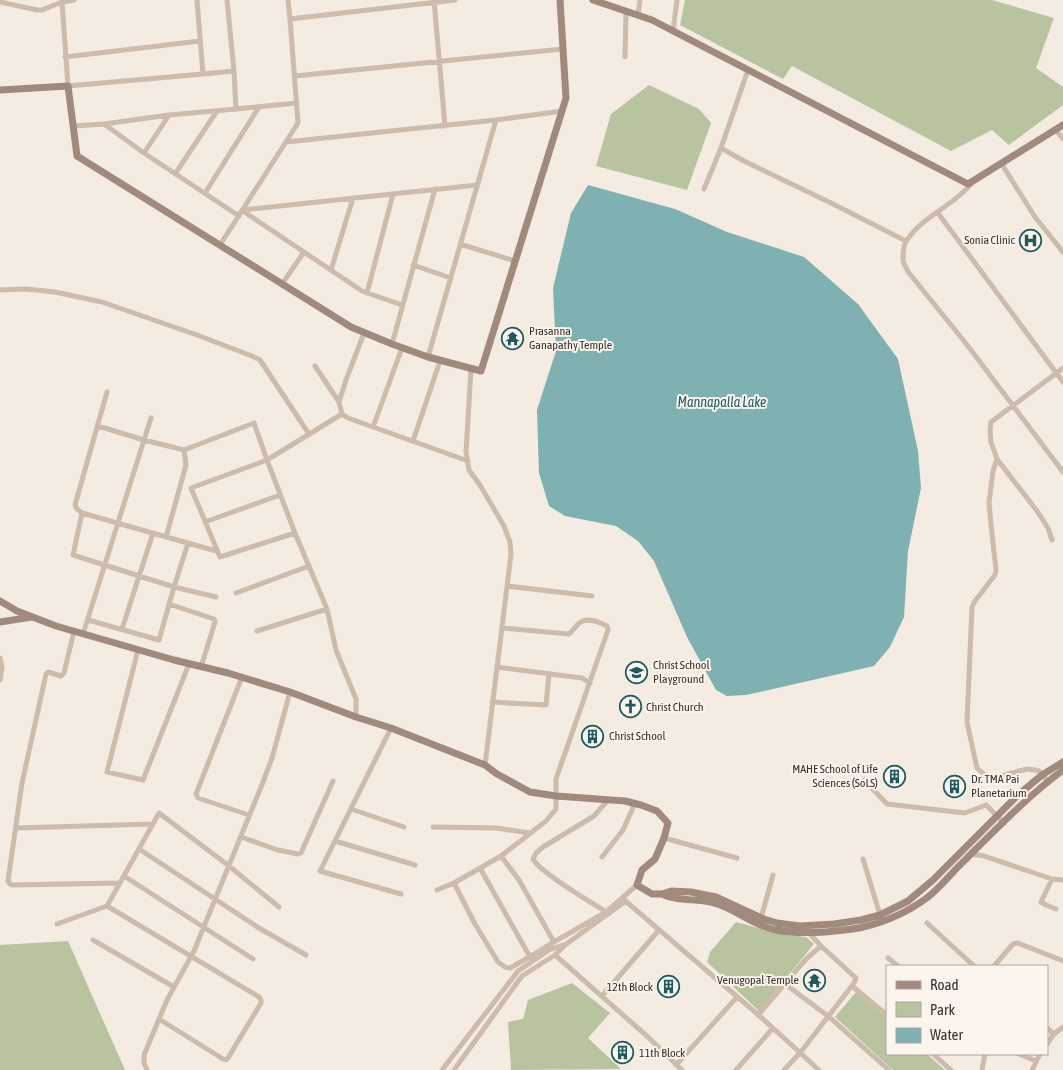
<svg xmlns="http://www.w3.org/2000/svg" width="1063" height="1070" font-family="'Asap Condensed',sans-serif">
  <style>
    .green { fill: #b8c4a0 }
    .water { fill: #7fb0b2 }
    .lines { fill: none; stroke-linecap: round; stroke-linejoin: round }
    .street { stroke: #cdbbac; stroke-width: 5 }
    .secondary { stroke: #a18a7d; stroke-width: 7 }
    .labels { text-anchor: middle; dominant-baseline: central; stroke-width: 4; stroke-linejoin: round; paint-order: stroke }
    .poi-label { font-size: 12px; fill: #3b302b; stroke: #fbf5ee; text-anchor: start }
    .water-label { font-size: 14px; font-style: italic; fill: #1f5a5e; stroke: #fbf5ee }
  </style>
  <rect width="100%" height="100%" fill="#f4ebe1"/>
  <!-- green -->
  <path class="green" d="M685 0H992L1054 18 1036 68 1063 87V105L1009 145 992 130 951 151 792 66 783 79 680 25Z
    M649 85 699 109 711 123 687 190 596 166 611 114Z
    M736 922 781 934 806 937 814 944 759 1011 707 962 710 952Z
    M68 941 125 1070H0V945Z
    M572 983 610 1013 588 1038 621 1069 511 1070 508 1022 523 1019 528 1000Z
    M856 992 887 1018V1054H927L945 1070H893L835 1017Z"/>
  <!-- water -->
  <path class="water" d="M588 185 675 209 727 232 804 257 858 304 898 359 918 451 921 488 908 551 904 617 890 647 874 666 746 695 727 696 716 690 687 637 654 561 638 541 616 526 565 516 549 506 539 473 537 410 556 351 553 288 571 213Z"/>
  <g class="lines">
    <!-- street -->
    <path class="street" d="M74 0 62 2 68 86 203 74
      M197 0 203 74 234 71 236 109 297 103
      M227 0 234 71
      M288 0 290 19
      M434 0 445 126
      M0 2 37 10H42L62 2
      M638 15 640 0
      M673 31 677 0
      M65 57 200 41
      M625 57 626 11
      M748 70 721 148 744 161 831 203 906 241
      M295 76 563 49
      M104 124 144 153 239 216
      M74 126 104 124 169 115 236 109
      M1055 129 1063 139
      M286 142 496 120 562 111
      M144 153 169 115
      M1001 163 1035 217 1063 252
      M175 174 217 111
      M971 184C953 206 922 217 907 240 903 245 903 253 903 259 903 264 907 269 909 273L968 346 1063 472
      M704 189 721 148
      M205 193 259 107
      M242 210 477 185
      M243 211 362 291 402 305
      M938 213 1063 382
      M460 244 515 261
      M220 245 298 123 290 19 455 0
      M413 265 451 278
      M331 270 353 198
      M282 284 304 252
      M0 290 26 289 55 292 102 302 197 335 252 356 260 360 309 434
      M367 293 393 194
      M364 333 346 380 339 402 342 414 348 418 468 461
      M392 344 435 189
      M428 357 496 120
      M315 366 339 402
      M471 369 466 452 469 470 480 485 504 526 510 542 511 554 485 765
      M98 426 144 440 151 418
      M373 427 402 348
      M413 441 440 361
      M997 459 1037 511 1048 528 1052 540
      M82 513 77 509 75 505 107 392
      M205 522 280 495
      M295 533 267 460 191 488 220 557 295 533 327 609 336 650 356 699V717
      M166 537 186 465 184 450
      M188 543 174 587 216 597
      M507 586 592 596
      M236 593 309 566
      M169 604 214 619 215 622 201 667
      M88 620 159 640 174 587 73 555 82 513 216 551
      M502 628 569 634C573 631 575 627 578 624 586 616 599 622 607 626L608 630 556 779V809L546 821 501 856 454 883 475 924 498 962 505 967 510 968 533 955 554 942 606 912 637 885
      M122 629 153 533
      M74 631 64 673 61 676 48 672 46 674 22 783 8 881 10 884 12 885 120 883
      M257 631 327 609
      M83 634 144 440 184 450 254 423 267 460 342 414
      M138 650 107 772 143 780 189 664
      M0 658 2 667 0 680
      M497 667 582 678 590 683
      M242 677 196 794 198 798 249 815
      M492 702 546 705 549 674
      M391 728 320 871 401 894
      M864 780 887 804 965 813 986 805 1004 823
      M1048 781 1039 771 1035 770 1027 769 993 778 987 777 977 768 967 722 972 607 975 601 995 575 996 570 992 534 989 503 993 471 997 459 991 442 990 430 991 422 1063 368
      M351 809 404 827
      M433 827 496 828 529 833
      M16 828 153 824
      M241 837 278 850 298 854 301 853 333 781
      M664 838 737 858
      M335 841 415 865
      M139 849 259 928 306 955
      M971 854 984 856 1052 879 1041 902 1046 905 1056 909
      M501 856 519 880 554 942
      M602 857 623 830 635 803
      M863 859 881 918
      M480 868 530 957
      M124 876 253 959
      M1052 879 1063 880
      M437 890 454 883
      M622 898 762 1018 819 1070
      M606 912C591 902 539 872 533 859L536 853 543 847 594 816 608 800
      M761 918 773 875
      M927 923 974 966
      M57 924 107 906
      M93 940 174 987
      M555 955 648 1037 682 1070
      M888 958 898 966
      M994 966 1013 944 1018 943 1063 961
      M785 984 828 1016 889 1070
      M852 986 887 1015
      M602 996 659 930
      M758 1015 806 959 821 946
      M159 1019 223 1059 226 1060 228 1058 261 1003V1000L259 997 107 906 159 813 229 866 279 907
      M1047 1028 1054 1034
      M1047 1044 1054 1034 1063 1027
      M933 1054 951 1070
      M1019 1054 1036 1061
      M676 1065 737 997
      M147 1070 144 1063V1055L167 1000 194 951 263 782 272 758 290 692
      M442 1070 518 971 549 950 563 945
      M454 1070 522 976 555 955 565 945 626 901
      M736 1070 773 1028
      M784 1070 800 1053 854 983 856 978 821 946 809 933
      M982 1070 985 1054
      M1032 1070 1040 1054"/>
    <!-- secondary -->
    <path class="secondary" d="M593 0 652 20 968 184 1063 125
      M0 90 68 86 77 156 351 327 392 344 428 357 481 371 566 98 560 0
      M0 601 17 611 56 626 174 660 228 673 290 692 356 717 391 728 485 765 497 774 530 792 556 796 625 801 641 805 657 811 668 823 664 838 655 859 642 870 637 885 652 894H662L671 891 691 892 716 897 764 919 777 923 800 926 834 924 861 920 880 915 908 901 933 880 1018 795 1042 775 1063 762
      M0 622 32 617
      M662 894C678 902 697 898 714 903 736 909 754 926 776 930 792 933 809 933 825 932 837 931 848 930 859 928 883 923 908 912 928 897 941 887 953 871 965 860 996 829 1028 796 1063 770"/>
  </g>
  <!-- icons -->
  <defs>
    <symbol id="hospital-ring" viewBox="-11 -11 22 22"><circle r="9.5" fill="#fbf5ee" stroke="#1f5a5e" stroke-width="1.5"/><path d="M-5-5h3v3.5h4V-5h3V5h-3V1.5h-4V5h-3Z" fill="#1f5a5e"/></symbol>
    <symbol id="temple-ring" viewBox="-11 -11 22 22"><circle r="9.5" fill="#fbf5ee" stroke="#1f5a5e" stroke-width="1.5"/><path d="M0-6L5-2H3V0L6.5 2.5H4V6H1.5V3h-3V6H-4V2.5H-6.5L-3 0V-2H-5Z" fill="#1f5a5e"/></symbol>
    <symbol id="school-ring" viewBox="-11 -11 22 22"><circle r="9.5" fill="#fbf5ee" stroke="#1f5a5e" stroke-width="1.5"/><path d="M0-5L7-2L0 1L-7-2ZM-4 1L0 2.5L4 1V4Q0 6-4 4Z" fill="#1f5a5e"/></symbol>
    <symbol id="church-ring" viewBox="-11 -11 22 22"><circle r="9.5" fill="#fbf5ee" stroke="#1f5a5e" stroke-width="1.5"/><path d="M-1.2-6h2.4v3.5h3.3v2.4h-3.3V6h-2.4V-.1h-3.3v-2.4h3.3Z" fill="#1f5a5e"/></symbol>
    <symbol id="building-ring" viewBox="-11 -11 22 22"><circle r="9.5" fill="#fbf5ee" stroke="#1f5a5e" stroke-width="1.5"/><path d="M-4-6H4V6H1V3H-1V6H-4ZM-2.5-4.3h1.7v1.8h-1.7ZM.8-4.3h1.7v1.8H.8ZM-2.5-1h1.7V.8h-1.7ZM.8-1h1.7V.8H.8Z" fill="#1f5a5e"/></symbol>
  </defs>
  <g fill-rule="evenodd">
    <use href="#hospital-ring" x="1018" y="228" width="25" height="25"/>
    <use href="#temple-ring" x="500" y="326" width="25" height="25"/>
    <use href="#school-ring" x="624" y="660" width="25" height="25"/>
    <use href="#church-ring" x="618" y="694" width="25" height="25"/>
    <use href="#building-ring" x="580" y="724" width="25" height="25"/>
    <use href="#building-ring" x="882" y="764" width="25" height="25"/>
    <use href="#building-ring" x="942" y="774" width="25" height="25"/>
    <use href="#temple-ring" x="802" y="968" width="25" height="25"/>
    <use href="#building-ring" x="656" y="974" width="25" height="25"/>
    <use href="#building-ring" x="610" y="1040" width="25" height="25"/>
  </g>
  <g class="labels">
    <!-- poi labels -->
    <g class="poi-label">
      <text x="1015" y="240" text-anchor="end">Sonia Clinic</text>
      <text x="529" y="331">Prasanna<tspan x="529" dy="14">Ganapathy Temple</tspan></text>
      <text x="653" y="665">Christ School<tspan x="653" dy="14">Playground</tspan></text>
      <text x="646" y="707">Christ Church</text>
      <text x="609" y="736">Christ School</text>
      <text x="878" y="769" text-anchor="end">MAHE School of Life<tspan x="878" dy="14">Sciences (SoLS)</tspan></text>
      <text x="971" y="779">Dr. TMA Pai<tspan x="971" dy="14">Planetarium</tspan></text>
      <text x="799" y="980" text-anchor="end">Venugopal Temple</text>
      <text x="653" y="987" text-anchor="end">12th Block</text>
      <text x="639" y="1053">11th Block</text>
    </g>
    <!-- water labels -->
    <g class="water-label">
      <text x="722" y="402">Mannapalla Lake</text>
    </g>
  </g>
  <!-- legend -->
  <rect x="886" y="965" width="162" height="90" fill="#fbf5ee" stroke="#aea6a0"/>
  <rect x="896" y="981" width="25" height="8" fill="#a18a7d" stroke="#aea6a0"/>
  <text x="930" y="990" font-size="15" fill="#3b302b">Road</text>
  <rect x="896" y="1002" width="25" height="15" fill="#b8c4a0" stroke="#aea6a0"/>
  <text x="930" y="1015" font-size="15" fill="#3b302b">Park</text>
  <rect x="896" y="1028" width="25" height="15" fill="#7fb0b2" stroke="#aea6a0"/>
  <text x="930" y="1040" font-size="15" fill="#3b302b">Water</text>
</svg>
